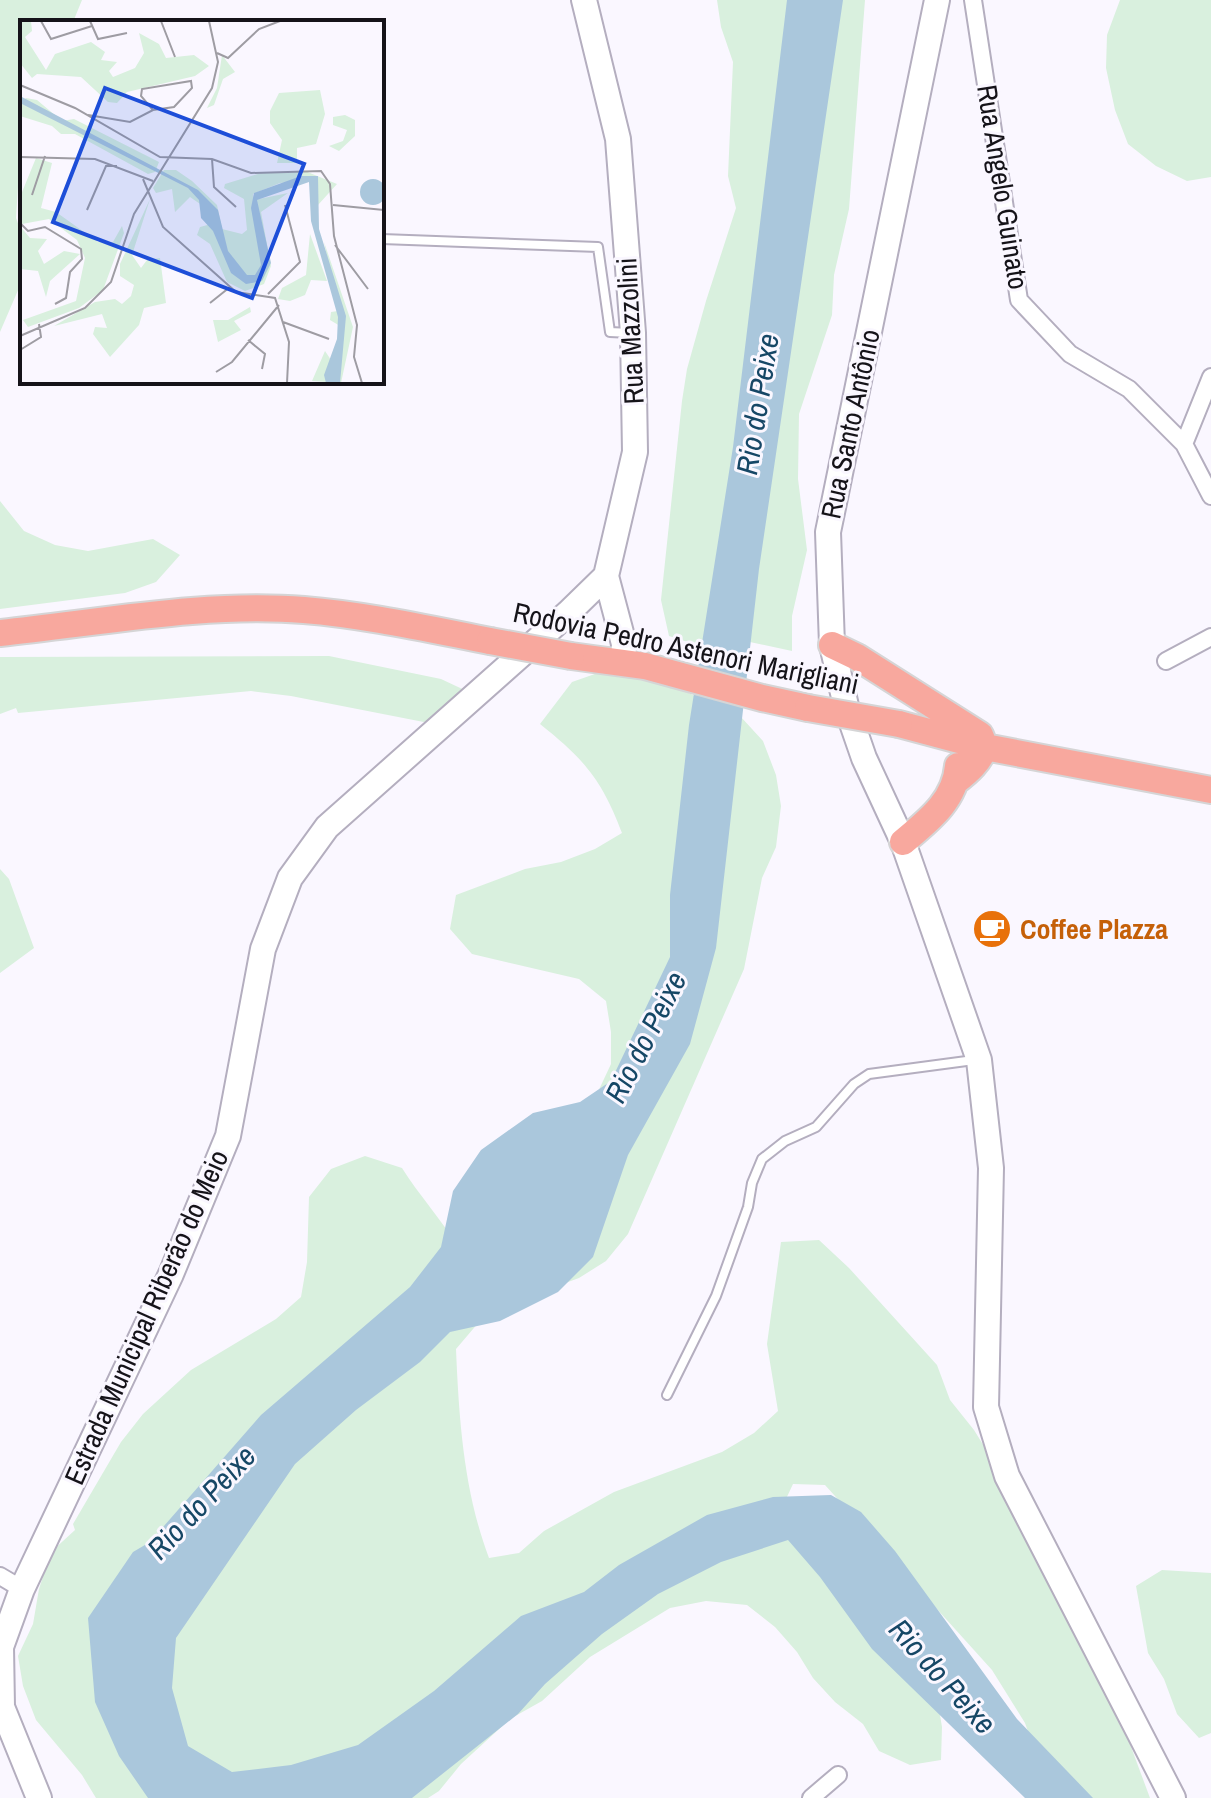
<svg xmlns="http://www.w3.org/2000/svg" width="1211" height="1798" font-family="'Archivo Narrow',sans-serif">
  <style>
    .green { fill: #d9f0de }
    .water { fill: #aac7dc }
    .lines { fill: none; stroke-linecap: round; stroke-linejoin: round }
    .lane-casing { stroke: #b4aebf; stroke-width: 12 }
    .street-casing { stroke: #b4aebf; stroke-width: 20 }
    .secondary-casing { stroke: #b4aebf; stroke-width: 28 }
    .primary-casing { stroke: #d5d5d6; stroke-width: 30 }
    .lane { stroke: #fff; stroke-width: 8 }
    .street { stroke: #fff; stroke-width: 16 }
    .secondary { stroke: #fff; stroke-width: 24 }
    .primary { stroke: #f8a89e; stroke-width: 26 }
    .primary-bridge-casing { stroke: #d5d5d6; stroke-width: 30; stroke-linecap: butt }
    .primary-bridge { stroke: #f8a89e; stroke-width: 26 }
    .labels { text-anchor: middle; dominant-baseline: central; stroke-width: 6; stroke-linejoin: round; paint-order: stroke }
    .street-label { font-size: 28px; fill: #151319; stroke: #faf7ff }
    .food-label { font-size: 28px; font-weight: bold; fill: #c56008; stroke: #faf7ff; text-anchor: start }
    .water-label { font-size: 30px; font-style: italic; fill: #164766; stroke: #faf7ff }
    .inset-road { fill: none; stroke: #9e9ca3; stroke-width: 2 }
    .view { fill: #1d4ed8; fill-opacity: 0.15; stroke: #1d4ed8; stroke-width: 4 }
    .inset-edge { fill: none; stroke: #151319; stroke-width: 4 }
  </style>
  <rect width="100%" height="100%" fill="#faf7ff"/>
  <!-- green -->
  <path class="green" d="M0 0H82L73 22H22V175L18 187 16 218 22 234V281L0 332Z
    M717 0H865L849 209 834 275 832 315 799 414 798 479 807 550 792 616V651L731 638 700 646 669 636 661 600 682 401 687 369 706 301 736 208 728 176 733 62 721 27Z
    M1120 0H1211V177L1187 181 1156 166 1128 144 1115 110 1106 68 1107 35Z
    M0 501 24 531 55 545 88 551 153 539 180 555 156 582 125 593 0 609Z
    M329 656 441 679 473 694 439 725 291 696 251 691 18 713 16 708 0 714V657Z
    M612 668 647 674 741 717 763 741 776 775 781 806 776 847 762 878 744 969 628 1234 606 1261 579 1278 505 1305 479 1322 456 1349C459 1420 464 1492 489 1558L519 1553 544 1531 614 1492 722 1452 754 1433 778 1411 767 1344 781 1242 819 1240 849 1268 937 1365 950 1400 974 1430 1072 1588 1150 1798H1059L1037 1757 1025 1723 992 1670 825 1485 793 1484 778 1516 937 1697 942 1727 941 1760 910 1765 879 1751 863 1724 835 1702 813 1678 797 1652 775 1627 747 1605 706 1601 670 1608 590 1657 542 1701 510 1719 461 1764 439 1791 428 1798H96L82 1775 36 1720 23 1686 18 1656 33 1624 39 1589 51 1552 75 1530 73 1524 121 1442 143 1414 191 1370 276 1319 301 1297 307 1262 309 1197 331 1169 365 1156 402 1168C419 1195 440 1218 457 1245L596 1096 611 1064V1032L606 1001 579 979 472 954 450 929 456 895 525 869 561 862 595 849 622 833C602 780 584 759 540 724L572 682Z
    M0 869 9 879 34 948 0 973Z
    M1162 1570 1211 1573V1733L1199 1738 1177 1714 1164 1679 1148 1653 1136 1586Z"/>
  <!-- water -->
  <path class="water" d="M787 0H843L759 569 716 948 690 1044 628 1155 593 1257 558 1292 500 1321 450 1332 420 1362 356 1410 295 1464 176 1638 172 1688 188 1746 232 1772 291 1765 358 1745 434 1691 521 1616 584 1592 619 1565 707 1515 773 1497 831 1495 861 1512 895 1551 1017 1719 1093 1798H1025L872 1649 820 1577 788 1540 721 1562 658 1594 602 1634 545 1684 518 1714 412 1798H148L119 1756 95 1702 88 1618 133 1552 150 1542 261 1415 410 1287 441 1247 453 1191 481 1150 533 1113 580 1102 611 1081 670 957V895L689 725 733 447Z"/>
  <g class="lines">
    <defs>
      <path id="lane" d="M382 239 598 247 610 332 630 333
        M667 1395 716 1296 748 1207 752 1183 762 1159 785 1141 816 1127 854 1084 869 1074 974 1060"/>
      <path id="street" d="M973 0 1019 300 1070 354 1129 389 1184 444 1211 496
        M1184 444 1211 377
        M1166 661 1211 637
        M0 1576 22 1589
        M811 1798 838 1775"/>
      <path id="secondary" d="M584 0 618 139 633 333 635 452 606 576 624 644 623 662
        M937 0 828 532 832 645 846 706 864 758 903 842 979 1060 991 1168 986 1407 1007 1476 1173 1798
        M39 1798 2 1707 1 1647 22 1589 171 1274 228 1136 263 949 290 878 327 827 568 613 606 576"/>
      <path id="primary" d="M0 633C98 623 205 602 304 610 366 615 428 629 490 641
        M832 645 857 657 980 735 985 747C979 762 969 771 956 781
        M571 656 645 666 762 698 808 708
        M899 724 985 747 1211 790
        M903 842C928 821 955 801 958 766"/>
    </defs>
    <!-- lane casing -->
    <use href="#lane" class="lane-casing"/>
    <!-- street casing -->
    <use href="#street" class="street-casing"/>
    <!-- secondary casing -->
    <use href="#secondary" class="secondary-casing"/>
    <!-- primary casing -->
    <use href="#primary" class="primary-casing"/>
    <!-- lane -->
    <use href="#lane" class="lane"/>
    <!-- street -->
    <use href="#street" class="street"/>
    <!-- secondary -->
    <use href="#secondary" class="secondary"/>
    <!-- primary -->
    <use href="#primary" class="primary"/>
    <defs>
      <path id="primary-bridge" d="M490 641 571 656
        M808 708 899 724"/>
    </defs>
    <!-- primary-bridge casing -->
    <use href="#primary-bridge" class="primary-bridge-casing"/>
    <!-- primary-bridge -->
    <use href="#primary-bridge" class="primary-bridge"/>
  </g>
  <!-- icons -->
  <defs>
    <symbol id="cafe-disc" viewBox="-11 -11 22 22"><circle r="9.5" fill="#e8710a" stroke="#faf7ff"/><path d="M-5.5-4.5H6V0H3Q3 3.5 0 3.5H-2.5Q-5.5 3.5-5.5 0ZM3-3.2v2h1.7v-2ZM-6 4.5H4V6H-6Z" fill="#fff"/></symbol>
  </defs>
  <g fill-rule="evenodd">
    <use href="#cafe-disc" x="970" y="907" width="44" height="44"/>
  </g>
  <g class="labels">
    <!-- street labels -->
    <g class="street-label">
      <text transform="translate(1003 187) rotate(81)">Rua Angelo Guinato</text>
      <text transform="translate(630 331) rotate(-93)">Rua Mazzolini</text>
      <text transform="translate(850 424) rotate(-78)">Rua Santo Antônio</text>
      <text transform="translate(686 648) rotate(12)">Rodovia Pedro Astenori Marigliani</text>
      <text transform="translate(146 1317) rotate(-66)">Estrada Municipal Riberão do Meio</text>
    </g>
    <!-- food labels -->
    <g class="food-label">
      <text x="1020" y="929">Coffee Plazza</text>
    </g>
    <!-- water labels -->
    <g class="water-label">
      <text transform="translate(757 404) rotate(-81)">Rio do Peixe</text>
      <text transform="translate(645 1037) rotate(-63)">Rio do Peixe</text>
      <text transform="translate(201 1502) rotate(-47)">Rio do Peixe</text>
      <text transform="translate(943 1676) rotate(48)">Rio do Peixe</text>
    </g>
  </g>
  <!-- overview -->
  <g transform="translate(20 20)">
    <rect width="364" height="364" fill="#faf7ff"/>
    <path d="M0 1H11L12 11 5 17 26 50 35 34 71 22 85 32 81 40 97 42 89 51 93 57 115 48 124 33 119 13 139 24 146 38 174 35 189 46 175 56 107 72 97 83 88 82 61 57 17 54 12 58 0 43ZM202 35 215 52 203 59 194 85 187 88 197 68ZM300 70 305 94 296 124 277 128V143H257L262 120 250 103V91L259 73ZM6 78 17 80 42 101 54 99 139 142 135 152 128 154 55 114H41L32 106 0 96V83ZM325 95 335 100V116L319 131 309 126 323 121 327 110 313 105V97ZM16 138 32 143 21 188 36 192 78 222H93L102 206 104 213 83 270 59 288 8 307 3 300 56 281 65 238 57 220 29 199 2 204 0 177ZM144 150H156L172 161 197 185 202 209 222 214 227 210 224 179 204 168 205 164 241 153 285 151 317 164 298 185 291 161 260 163 233 174 234 180 268 173 241 192 251 246 244 264 225 271 207 262 190 224 177 215 180 207 191 204 186 188 170 177 155 192 152 169 136 173 133 168ZM130 179 112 235 121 248 127 240 140 238 146 283 124 288 119 305 90 337 73 314 75 307 87 308 82 294 34 306 75 282 95 279 102 284 111 276 114 265 100 256V244ZM0 206 10 218 27 219 18 231 24 244 44 231 60 234 30 261 26 277 18 251 0 249ZM290 214 307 261 291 260 285 275 270 281 258 279 262 268 286 255ZM304 222 333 307 321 363 292 361 305 331 313 343 320 306 310 300 311 292 318 291ZM230 287 231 292 214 301 221 310 198 322 193 300H208Z" fill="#d9f0de"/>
    <path d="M0 76 178 170 198 190 208 231 227 255H235L241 245 231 188 234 173 281 156H298L299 209 326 296 320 363H306L304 355 317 319 318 297 291 201 289 162 237 180 251 243 242 261 226 264 211 253 193 211 181 198 179 180 168 168 0 83ZM340 172a13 13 0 1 1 26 0a13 13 0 1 1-26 0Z" fill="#aac7dc"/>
    <path class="inset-road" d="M21 1 31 19 72 6M70 1 78 19 107 13M141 1 155 37M197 33 208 38 239 9 260 1M0 65 55 88 140 137 192 139 231 153 301 151 310 164 314 216 337 305 334 337 342 363M68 95 110 102 133 90 154 87 172 68 171 61 122 69 121 76 133 90M0 137 75 139 133 161M192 139 194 167 216 187M123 159 143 207 216 272 255 278 269 322 267 363M12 175 25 136M313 185 364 190M67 190 86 146H97M0 203 8 211 25 207 61 229 62 239 50 252 46 278 35 284M315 225 348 269M248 274 280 242 265 185M190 283 210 267M263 302 309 319M0 316 65 288 91 262 114 194 192 68 198 42 189 1M228 320 245 334 242 349M0 330 21 317 19 304M196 352 212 342 259 285"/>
    <path class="view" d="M85 68 284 144 232 278 33 202Z"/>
    <rect width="364" height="364" class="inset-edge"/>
  </g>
</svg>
